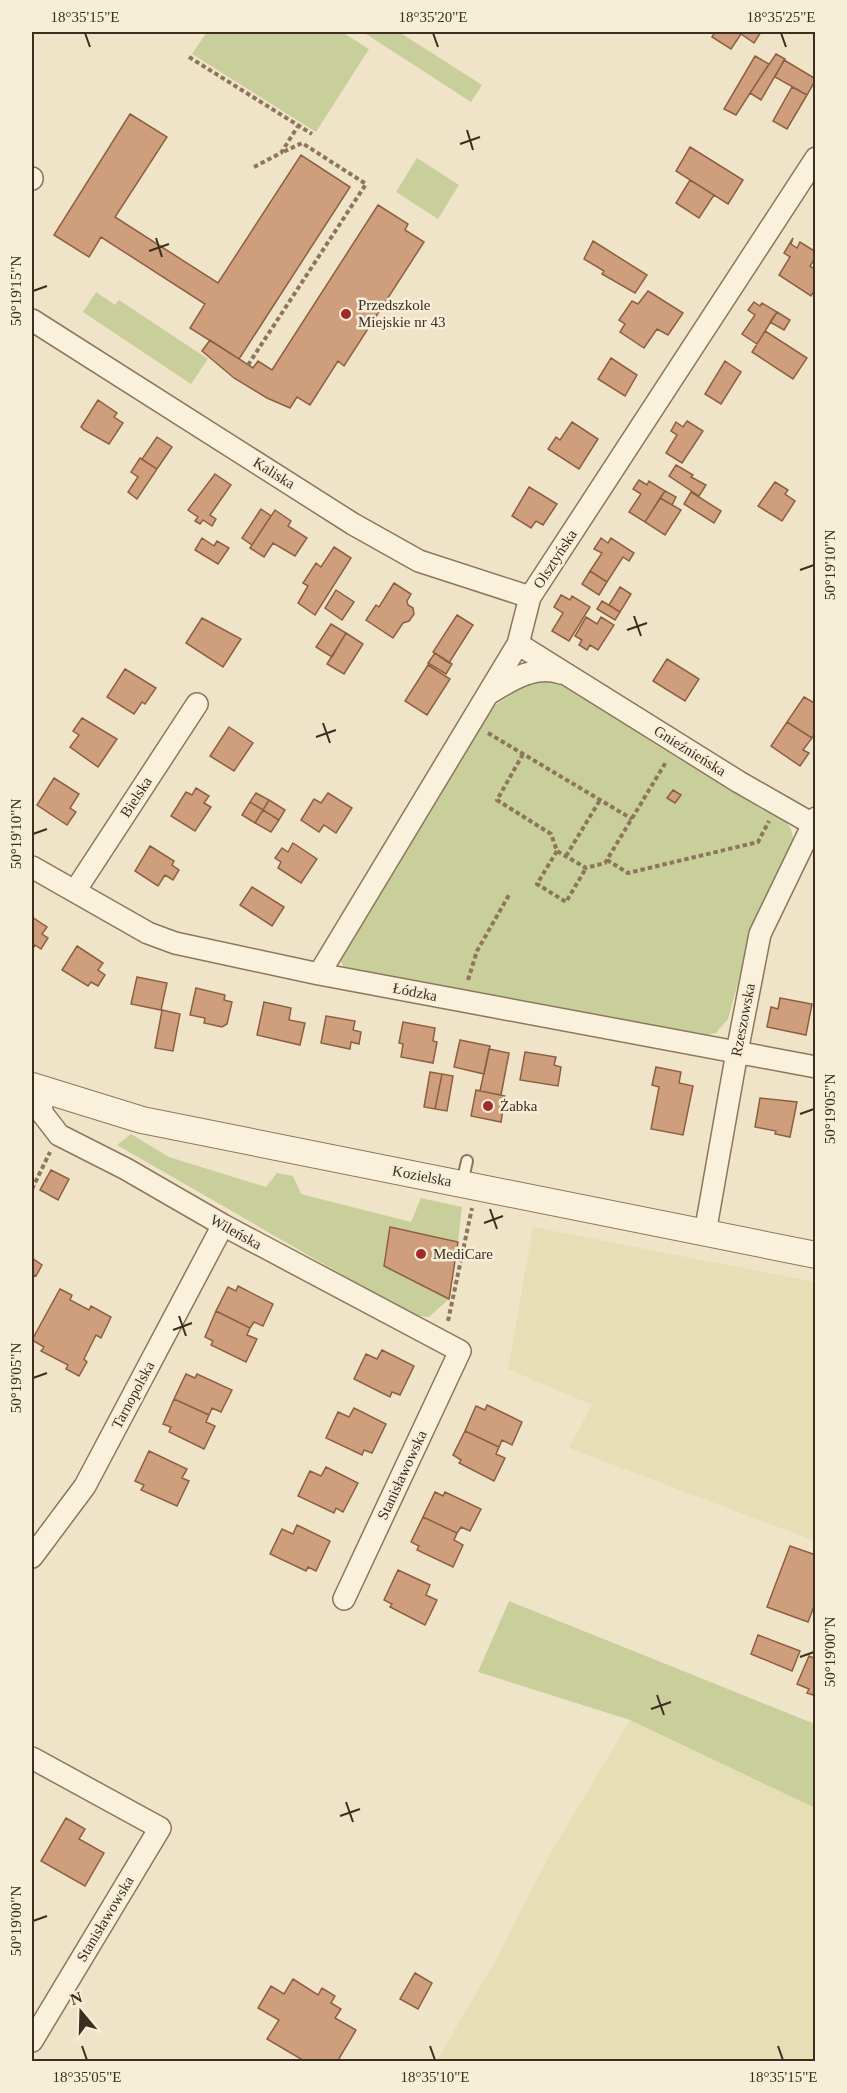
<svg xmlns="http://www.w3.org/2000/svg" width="847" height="2093" font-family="'Times New Roman',serif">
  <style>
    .farmland { fill: #e6deb5 }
    .green { fill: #c9cf9b }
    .building { fill: #cf9f7d; stroke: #8d5f41; stroke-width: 1.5 }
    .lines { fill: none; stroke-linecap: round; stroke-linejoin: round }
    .service-casing { stroke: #8d765c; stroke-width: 14 }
    .minor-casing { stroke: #8d765c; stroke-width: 24 }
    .tertiary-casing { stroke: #8d765c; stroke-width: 28 }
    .path { stroke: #8d765c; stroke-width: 4; stroke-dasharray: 4.5 3; stroke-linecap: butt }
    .service { stroke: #faf1dc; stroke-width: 10 }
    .minor { stroke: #faf1dc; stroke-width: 21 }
    .tertiary { stroke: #faf1dc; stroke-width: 26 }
    .ticks { fill: none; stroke: #3d2e20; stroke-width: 2 }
    .poi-dot { fill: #9e2a2b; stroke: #f7eed8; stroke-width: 2 }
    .labels { text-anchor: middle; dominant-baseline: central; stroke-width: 5; stroke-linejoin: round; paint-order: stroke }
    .poi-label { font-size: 15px; fill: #3d2e20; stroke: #f7eed8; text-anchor: start }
    .street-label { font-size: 15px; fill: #3d2e20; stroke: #f7eed8 }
    .neatline { fill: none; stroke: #3d2e20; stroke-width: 2 }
    .ticks-label { font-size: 15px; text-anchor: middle; fill: #3d2e20 }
  </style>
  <rect width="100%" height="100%" fill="#f0e4c8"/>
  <!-- farmland -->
  <path class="farmland" d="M533 1227 815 1282V1541L569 1448 592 1405 508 1369Z
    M630 1720 815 1808V2061L436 2062 496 1960 551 1852Z"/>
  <!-- green -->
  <path class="green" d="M207 32H342L369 49 316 132 192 54Z
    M363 32H399L482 85 471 102Z
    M417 158 459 185 438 219 396 192Z
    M96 292 115 305 119 300 208 359 191 384 83 312Z
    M542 680 562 684 671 754 784 819 791 829 794 842 752 932 728 1019 716 1033 702 1036 350 970 343 966 339 958 489 710 520 688Z
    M131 1134 169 1157 266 1187 277 1173 293 1176 301 1194 411 1222 421 1198 462 1207 458 1242 392 1228 384 1266 449 1299 429 1317 412 1315 117 1145Z
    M509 1601 815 1724V1808L630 1720 478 1672Z"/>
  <!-- building -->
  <path class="building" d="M715 32H761L754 43 741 34 731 49 712 37Z
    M776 54 785 59 761 100 750 93Z
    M755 56 769 64 736 115 724 109Z
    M784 60 816 79 807 95 775 77Z
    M792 87 807 95 787 129 773 121Z
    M130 114 167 137 115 217 218 283 301 155 350 187 239 359 190 328 205 304 101 237 89 257 54 235Z
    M690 147 743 180 728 204 676 171Z
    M690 180 714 195 699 218 676 203Z
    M378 205 408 224 405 230 424 242 344 366 338 361 310 405 297 397 290 408 267 398 234 378 202 351 210 340 253 368 258 361 272 370Z
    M793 238 791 244 797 248 800 242 816 252V257L810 266 816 270V288L811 296 779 275 790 257 784 253Z
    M593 241 647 275 635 293 602 274 604 271 584 259Z
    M648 291 683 313 668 335 657 329 644 348 620 332 625 324 619 320 632 301 638 304Z
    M754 302 760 306 762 303 777 312 757 344 742 334 755 315 748 310Z
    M777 312 790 320 784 330 770 322Z
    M765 331 807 358 793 379 752 352Z
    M611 358 637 375 625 396 598 379Z
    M725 361 741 372 721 404 705 394Z
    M98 400 117 413 114 417 123 423 109 444 84 430 81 427Z
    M687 421 703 431 682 463 666 453 677 435 671 431 676 422 683 427Z
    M572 422 598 439 579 469 548 449 556 437 560 440Z
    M157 437 172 447 157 469 142 459Z
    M140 458 157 469 137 499 128 492 138 477 131 472Z
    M676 465 693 475 691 477 706 485 699 496 669 476Z
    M215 474 231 485 210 515 216 519 212 526 203 520 200 524 195 521 198 517 188 510Z
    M639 480 647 485 649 481 665 491 645 522 629 512 641 494 633 489Z
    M775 482 788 490 785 494 795 501 782 521 758 506Z
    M529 487 557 504 543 525 536 521 531 528 512 516Z
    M665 491 676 497 672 505 660 498Z
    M691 492 721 511 714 523 684 504Z
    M660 498 681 510 665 535 645 522Z
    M261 509 271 516 252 545 242 538Z
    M275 510 291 521 288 526 307 538 295 556 273 543 264 557 250 548Z
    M202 538 214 546 217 541 229 548 218 564 195 550Z
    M601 538 608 543 611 538 634 553 629 561 623 557 607 582 590 571 602 553 594 549Z
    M334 547 351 558 315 615 298 603 308 586 303 583 316 563 321 567Z
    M590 571 607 582 599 595 582 584Z
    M394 583 411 594 407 601 408 605 413 608 414 614 409 621 403 623 393 638 366 620 376 605 379 607Z
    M620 587 631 594 620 612 609 605Z
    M336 590 354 602 342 620 325 608Z
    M561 595 570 600 572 596 590 607 569 641 552 631 563 613 554 607Z
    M602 601 620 612 615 620 597 609Z
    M457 615 473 625 449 663 433 652Z
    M586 617 597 624 601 617 614 625 598 650 590 645 587 650 579 645 582 640 575 636Z
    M202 618 241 639 223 667 186 643Z
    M331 624 346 633 332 657 316 647Z
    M346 633 363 644 344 674 327 664Z
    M435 653 452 664 446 674 428 663Z
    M667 659 699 679 685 701 653 681Z
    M428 665 450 679 427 715 405 701Z
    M125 669 156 688 145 704 142 702 134 714 107 697Z
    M804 697 816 704V732L812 738 787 722Z
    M82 718 117 739 98 767 70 747 79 735 73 731Z
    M787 722 812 738 803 750 809 753 800 766 771 746Z
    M229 727 253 743 234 771 210 756Z
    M54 778 79 794 70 808 76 812 67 825 37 805Z
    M196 788 209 796 204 803 211 807 195 831 171 816 186 792 192 795Z
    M673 790 681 795 675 803 667 798Z
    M256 793 269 800 263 810 250 802Z
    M328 793 352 808 336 833 324 825 319 832 301 820 314 799 321 803Z
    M269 800 285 810 279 820 263 810Z
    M250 802 263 810 255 823 242 815Z
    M263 810 279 820 271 832 255 823Z
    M293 843 317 859 301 883 278 868 281 862 275 858 282 848 288 852Z
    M150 846 174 861 172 865 179 870 173 880 165 875 158 886 135 871Z
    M252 887 284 907 272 926 240 905Z
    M32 917 47 927 42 934 48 938 41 949 35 945 32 950Z
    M77 946 103 963 98 970 105 975 98 986 91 982 88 986 62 970Z
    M137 977 167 983 161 1010 131 1004Z
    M196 988 225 995 224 1000 232 1002 227 1024 222 1027 204 1023 205 1018 190 1015Z
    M780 998 812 1004 806 1035 767 1027 771 1007 778 1009Z
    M264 1002 291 1008 289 1020 305 1023 300 1045 257 1035Z
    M162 1010 180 1014 173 1051 155 1048Z
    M326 1016 355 1021 353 1030 361 1032 359 1044 351 1042 350 1049 321 1043Z
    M403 1022 435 1028 433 1041 437 1042 433 1063 401 1057 403 1044 399 1043Z
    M460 1040 490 1046 484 1074 454 1067Z
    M489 1049 509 1053 501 1095 480 1091Z
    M525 1052 556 1057 554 1065 561 1067 558 1086 520 1080Z
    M656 1067 681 1072 679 1083 693 1086 683 1135 651 1129 659 1087 652 1085Z
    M430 1072 442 1074 435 1109 424 1107Z
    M442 1074 453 1076 447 1111 435 1109Z
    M476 1090 505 1096 501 1122 471 1116Z
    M760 1098 797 1102 790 1137 775 1134 776 1131 755 1127Z
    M51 1170 69 1179 58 1200 40 1190Z
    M390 1227 458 1242 449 1299 384 1266Z
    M32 1258 42 1265 36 1276 34 1275 32 1279Z
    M238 1286 273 1304 263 1326 254 1322 250 1328 216 1311 228 1287 236 1291Z
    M60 1289 72 1295 70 1300 89 1310 91 1306 111 1317 101 1338 96 1335 84 1359 87 1362 79 1376 66 1369 68 1365 41 1351 44 1347 32 1340Z
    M216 1311 250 1328 247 1335 257 1339 246 1362 211 1345 213 1341 205 1337Z
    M382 1350 414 1366 400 1395 392 1392 390 1397 354 1379 366 1354 377 1359Z
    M186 1374 195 1378 197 1374 232 1390 221 1412 212 1408 209 1415 174 1399Z
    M174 1399 209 1415 206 1422 215 1426 204 1449 169 1432 171 1427 163 1424Z
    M487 1405 522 1422 512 1445 502 1440 499 1447 465 1431 476 1406 485 1410Z
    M354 1408 386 1424 372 1453 364 1450 362 1455 326 1438 338 1412 349 1417Z
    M465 1431 499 1447 496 1454 505 1458 494 1481 459 1463 461 1460 453 1455Z
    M149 1451 187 1469 182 1478 189 1481 177 1506 141 1490 144 1485 135 1481Z
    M326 1467 358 1483 343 1512 336 1508 334 1513 298 1496 310 1471 321 1476Z
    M435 1492 443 1496 445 1492 481 1509 470 1531 461 1527 457 1533 423 1517Z
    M423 1517 457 1533 454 1540 463 1545 453 1567 417 1550 419 1546 411 1542Z
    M297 1525 330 1541 316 1571 308 1567 306 1571 270 1554 282 1529 293 1534Z
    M790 1546 816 1555V1601L808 1622 767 1607Z
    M398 1570 430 1585 426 1595 437 1600 425 1625 390 1607 392 1604 384 1600Z
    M758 1635 800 1651 792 1671 751 1654Z
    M809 1656 816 1659V1696L807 1693 809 1689 797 1684Z
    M66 1818 85 1829 79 1839 104 1853 85 1886 41 1861Z
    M415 1973 432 1983 418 2009 400 1999Z
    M293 1979 318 1995 322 1988 335 1996 331 2003 341 2009 335 2018 356 2030 337 2062H306L267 2039 279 2020 258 2008 271 1986 284 1994Z"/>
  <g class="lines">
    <defs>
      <path id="service" d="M462 1183 467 1161"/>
      <path id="minor" d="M32 178V179
        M32 320 353 524 419 561 530 597
        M518 644 739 782 816 826
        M490 693C511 680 536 664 561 673
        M32 867 148 933 175 943 319 974 816 1067
        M75 891 197 704
        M319 974 518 644 530 597 816 158
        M41 1090 42 1113 59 1135 126 1169 223 1225 460 1351 344 1599
        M705 1233 737 1052 760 934 816 818
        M32 1557 85 1486 223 1225
        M32 1758 160 1828 32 2041"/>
      <path id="tertiary" d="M32 1086 142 1120 816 1255"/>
    </defs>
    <!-- service casing -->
    <use href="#service" class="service-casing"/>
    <!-- minor casing -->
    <use href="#minor" class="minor-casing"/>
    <!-- tertiary casing -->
    <use href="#tertiary" class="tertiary-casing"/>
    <!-- path -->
    <path class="path" d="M189 57 312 134
      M254 167 281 153 298 126
      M248 365 366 184 302 143 281 153
      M488 733 632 819
      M523 754 497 800 551 834 557 851 586 868 605 863 666 762
      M557 851 537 884 566 902 586 868
      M566 856 600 800
      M607 860 628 873 758 842 769 821
      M468 980 477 951 509 895
      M32 1189 50 1152
      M448 1321 472 1208"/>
    <!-- service -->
    <use href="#service" class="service"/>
    <!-- minor -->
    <use href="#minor" class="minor"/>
    <!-- tertiary -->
    <use href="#tertiary" class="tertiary"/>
  </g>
  <!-- ticks -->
  <path class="ticks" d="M85 33 90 47M433 33 438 47M781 33 786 47M467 130 473 150M460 144 480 137M156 238 162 257M149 251 169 244M33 291 47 286M800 570 814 565M634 616 641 636M627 630 647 623M323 723 330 743M316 737 336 730M33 834 47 829M800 1114 814 1109M490 1209 497 1229M484 1223 503 1216M179 1316 186 1336M173 1330 192 1323M33 1378 47 1373M800 1657 814 1652M657 1695 664 1715M651 1709 671 1702M346 1802 353 1822M340 1816 360 1809M33 1921 47 1916M82 2046 87 2060M430 2046 435 2060M778 2046 783 2060"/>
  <!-- markers -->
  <g class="poi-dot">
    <circle cx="346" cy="314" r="6"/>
    <circle cx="488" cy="1106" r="6"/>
    <circle cx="421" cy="1254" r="6"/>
  </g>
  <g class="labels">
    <!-- poi labels -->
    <g class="poi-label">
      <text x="358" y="305">Przedszkole<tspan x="358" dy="17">Miejskie nr 43</tspan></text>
      <text x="500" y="1106">Żabka</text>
      <text x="433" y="1254">MediCare</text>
    </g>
    <!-- street labels -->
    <g class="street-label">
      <text transform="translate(274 473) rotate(32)">Kaliska</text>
      <text transform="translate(555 559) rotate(-57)">Olsztyńska</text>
      <text transform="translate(690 751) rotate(32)">Gnieźnieńska</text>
      <text transform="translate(136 797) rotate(-57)">Bielska</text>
      <text transform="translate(415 992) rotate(11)">Łódzka</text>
      <text transform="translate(743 1020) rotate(-79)">Rzeszowska</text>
      <text transform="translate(422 1176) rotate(11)">Kozielska</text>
      <text transform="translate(236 1232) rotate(29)">Wileńska</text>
      <text transform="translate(133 1395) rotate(-62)">Tarnopolska</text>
      <text transform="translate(402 1475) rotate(-65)">Stanisławowska</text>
      <text transform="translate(105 1919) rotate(-59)">Stanisławowska</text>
    </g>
  </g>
  <!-- border -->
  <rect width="847" height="2093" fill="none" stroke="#f7eed8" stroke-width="66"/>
  <!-- north arrow -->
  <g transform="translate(81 2012) rotate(341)" stroke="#f7eed8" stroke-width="4.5" paint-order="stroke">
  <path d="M0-4.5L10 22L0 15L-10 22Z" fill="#3d2e20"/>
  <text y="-9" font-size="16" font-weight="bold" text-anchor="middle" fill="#3d2e20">N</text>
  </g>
  <rect x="33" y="33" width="781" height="2027" class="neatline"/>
  <g class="ticks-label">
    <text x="85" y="22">18°35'15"E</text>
    <text x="433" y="22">18°35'20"E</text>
    <text x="781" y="22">18°35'25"E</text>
    <text transform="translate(16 291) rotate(-90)" y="5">50°19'15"N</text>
    <text transform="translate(830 565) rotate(-90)" y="5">50°19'10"N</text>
    <text transform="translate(16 834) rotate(-90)" y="5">50°19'10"N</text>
    <text transform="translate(830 1109) rotate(-90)" y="5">50°19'05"N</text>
    <text transform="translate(16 1378) rotate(-90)" y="5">50°19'05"N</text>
    <text transform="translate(830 1652) rotate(-90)" y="5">50°19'00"N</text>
    <text transform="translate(16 1921) rotate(-90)" y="5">50°19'00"N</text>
    <text x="87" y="2082">18°35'05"E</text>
    <text x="435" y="2082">18°35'10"E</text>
    <text x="783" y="2082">18°35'15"E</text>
  </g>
</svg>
